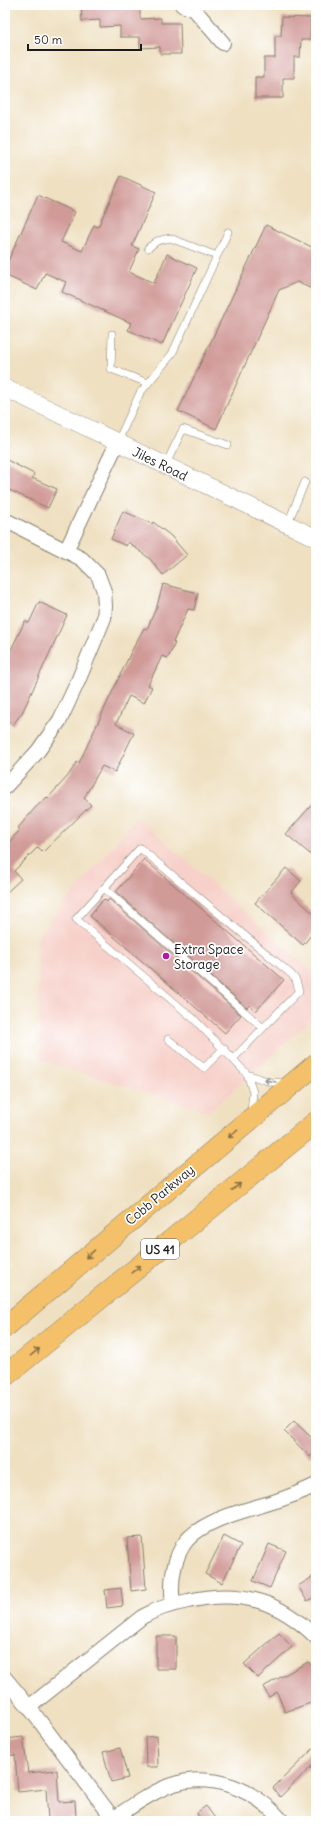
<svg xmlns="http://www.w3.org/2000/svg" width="321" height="1826" font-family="Delius,sans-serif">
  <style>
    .built { fill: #f7d0c9 }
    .building { fill: #d09a97 }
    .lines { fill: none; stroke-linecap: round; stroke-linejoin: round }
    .service-casing { stroke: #867e6e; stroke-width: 8 }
    .minor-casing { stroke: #867e6e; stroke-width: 16 }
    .tertiary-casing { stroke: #867e6e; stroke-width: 18 }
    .primary-casing { stroke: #867e6e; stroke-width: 22 }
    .service { stroke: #fff; stroke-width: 7 }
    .minor { stroke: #fff; stroke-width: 14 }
    .tertiary { stroke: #fff; stroke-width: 17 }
    .primary { stroke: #f4c16a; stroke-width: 21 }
    .oneway { stroke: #999 }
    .oneway2 { stroke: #886e43 }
    .poi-dot { fill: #b5179e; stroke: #fff; stroke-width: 1.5 }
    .labels { text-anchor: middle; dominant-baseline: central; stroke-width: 3.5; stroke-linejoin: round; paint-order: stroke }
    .shield { fill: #fff; stroke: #606060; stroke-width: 1 }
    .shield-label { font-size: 12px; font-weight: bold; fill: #1c1c1c }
    .street-label { font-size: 13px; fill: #1c1c1c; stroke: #fff }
    .poi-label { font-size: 13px; fill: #1c1c1c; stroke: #fff; text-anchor: start }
  </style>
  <rect width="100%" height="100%" fill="#fff"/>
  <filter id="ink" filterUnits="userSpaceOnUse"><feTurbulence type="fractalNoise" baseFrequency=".025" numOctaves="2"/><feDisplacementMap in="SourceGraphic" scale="8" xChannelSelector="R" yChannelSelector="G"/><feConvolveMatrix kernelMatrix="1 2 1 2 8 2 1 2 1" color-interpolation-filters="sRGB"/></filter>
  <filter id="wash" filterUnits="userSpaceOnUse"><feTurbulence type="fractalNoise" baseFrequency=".012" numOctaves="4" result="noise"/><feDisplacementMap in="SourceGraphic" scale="16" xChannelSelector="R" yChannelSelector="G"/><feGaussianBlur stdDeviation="0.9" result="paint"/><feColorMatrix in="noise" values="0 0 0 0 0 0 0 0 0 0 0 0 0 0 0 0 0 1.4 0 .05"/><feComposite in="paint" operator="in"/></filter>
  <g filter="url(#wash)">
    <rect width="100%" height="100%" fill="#efe0c1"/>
    <!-- built -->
    <path class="built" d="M137 817 316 975V1015L209 1112 41 1060 37 937Z"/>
    <g id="blocks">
      <!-- building -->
      <path class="building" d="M81 5H120V9L140 8V19L161 18V23H180L181 54H160V47L140 48V37H120V26L100 27V20L82 21Z
        M282 17 311 18 310 40H301L300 57H294V78H283V98H255V77H264V58H275V36H281Z
        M121 176 156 192 132 246 139 249 129 272 154 283 167 254 197 268 162 345 128 330 131 323 62 292 66 282 45 273 37 290 5 275V268L38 195 75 212 61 242 82 251 94 225 98 227Z
        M266 225 316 249V291L297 282 279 290 216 429 178 411Z
        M5 459 34 474 32 478 57 489 48 508 5 488Z
        M123 511 152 524 153 522 171 536 187 555 163 575 150 559 128 542 126 546 111 539Z
        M163 584 198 593 194 610 188 609 173 642 175 643 168 658 162 656 148 685 152 687 144 703 129 696 116 724 134 733 115 772 102 766 84 798 91 805 43 852 38 847 14 871 21 879 5 894V846L20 830 18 828 35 808 47 797 48 798 68 776 77 762 79 763 131 652 144 628 147 629 157 606Z
        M39 602 67 615 23 711 13 725 5 720V662L25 621 29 623Z
        M316 800V859L286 834Z
        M144 859 284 980 256 1011 249 1005 247 1008 116 892Z
        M286 868 301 881 291 893 316 916V929L303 945 255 903Z
        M104 899 107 902 109 899 241 1015 225 1033 90 916Z
        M294 1421 316 1442V1450L310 1457 284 1431Z
        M224 1536 241 1545 222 1583 205 1574Z
        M142 1537 146 1589 131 1591 127 1538Z
        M269 1544 286 1551 270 1588 253 1581Z
        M316 1575V1596L307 1601 298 1586Z
        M121 1588 123 1606 107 1608 105 1590Z
        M279 1633 292 1647 258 1678 244 1664Z
        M156 1636H176V1669H156Z
        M308 1662 316 1670V1701L285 1712 277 1692 269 1697 263 1687Z
        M157 1736 158 1767H146L145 1737Z
        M23 1737 28 1773 57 1770 59 1802 75 1801 76 1817 48 1820 46 1789 18 1792 15 1755 5 1756V1739Z
        M316 1746V1762L280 1797 273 1788Z
        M120 1748 128 1778 111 1782 103 1752Z
        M206 1806 217 1821H203L196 1813Z"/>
    </g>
  </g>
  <g filter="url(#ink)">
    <use href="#blocks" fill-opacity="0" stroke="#867e6e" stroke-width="1"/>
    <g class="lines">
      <defs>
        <path id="service" d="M148 248 157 241 170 238 217 256
          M112 334 111 369 148 383
          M117 443 140 393 172 354 228 232
          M165 466 183 429 228 445
          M287 525 305 482
          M104 888 140 848 291 974 296 980 299 991 263 1028
          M168 1039 204 1068 224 1048
          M233 1059 263 1028 104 888 76 919 194 1019 247 1074 270 1082 287 1083
          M247 1074 253 1092 251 1112"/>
        <path id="minor" d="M182 5 194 9 223 43
          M5 520 82 559 98 575 104 591 105 606 104 618 78 681 60 720 38 751 5 787
          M66 551 117 443
          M173 1604C170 1583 173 1557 187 1540 209 1516 255 1509 285 1498 296 1494 306 1490 316 1485
          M5 1678 29 1707 115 1821
          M29 1707 142 1617C156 1609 172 1604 188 1601 240 1589 278 1600 316 1637
          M110 1821C129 1808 150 1793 171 1785 212 1771 256 1790 282 1821"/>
        <path id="tertiary" d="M5 388 316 538"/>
        <path id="primary" d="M5 1327 316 1064
          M5 1376 316 1122"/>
      </defs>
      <!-- service casing -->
      <use href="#service" class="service-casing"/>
      <!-- minor casing -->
      <use href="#minor" class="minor-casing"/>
      <!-- tertiary casing -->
      <use href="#tertiary" class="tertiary-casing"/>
      <!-- primary casing -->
      <use href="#primary" class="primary-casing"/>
      <!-- service -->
      <use href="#service" class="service"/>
      <!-- minor -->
      <use href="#minor" class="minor"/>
      <!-- tertiary -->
      <use href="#tertiary" class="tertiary"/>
      <!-- primary -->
      <use href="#primary" class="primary"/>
    </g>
    <!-- one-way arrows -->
    <defs><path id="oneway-shaft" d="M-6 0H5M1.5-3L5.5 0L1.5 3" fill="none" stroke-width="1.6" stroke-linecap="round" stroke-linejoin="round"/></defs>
    <use class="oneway" href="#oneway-shaft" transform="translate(270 1081) rotate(-170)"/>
    <g class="oneway2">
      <use href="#oneway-shaft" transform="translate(233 1134) rotate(140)"/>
      <use href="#oneway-shaft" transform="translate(236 1187) rotate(-39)"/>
      <use href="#oneway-shaft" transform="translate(90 1254) rotate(139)"/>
      <use href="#oneway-shaft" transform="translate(136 1269) rotate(-39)"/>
      <use href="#oneway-shaft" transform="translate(35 1352) rotate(-39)"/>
    </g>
  </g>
  <!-- markers -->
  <circle class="poi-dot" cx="166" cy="956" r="4"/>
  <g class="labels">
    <!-- shield labels -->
    <rect class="shield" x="141" y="1239" width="38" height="20" rx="3"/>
    <g class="shield-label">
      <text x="160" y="1249">US 41</text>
    </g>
    <!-- street labels -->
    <g class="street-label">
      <text transform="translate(160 464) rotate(26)">Jiles Road</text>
      <text transform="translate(160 1195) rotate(-40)">Cobb Parkway</text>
    </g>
    <!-- poi labels -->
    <g class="poi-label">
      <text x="174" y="949">Extra Space<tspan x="174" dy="15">Storage</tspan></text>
    </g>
  </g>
  <!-- margin -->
  <rect width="321" height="1826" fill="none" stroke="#fff" stroke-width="20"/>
  <!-- scale -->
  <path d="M28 44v6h113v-6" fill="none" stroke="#1c1c1c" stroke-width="2"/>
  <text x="34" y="44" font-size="12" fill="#1c1c1c" stroke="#ffffff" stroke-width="3" paint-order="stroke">50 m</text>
</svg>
